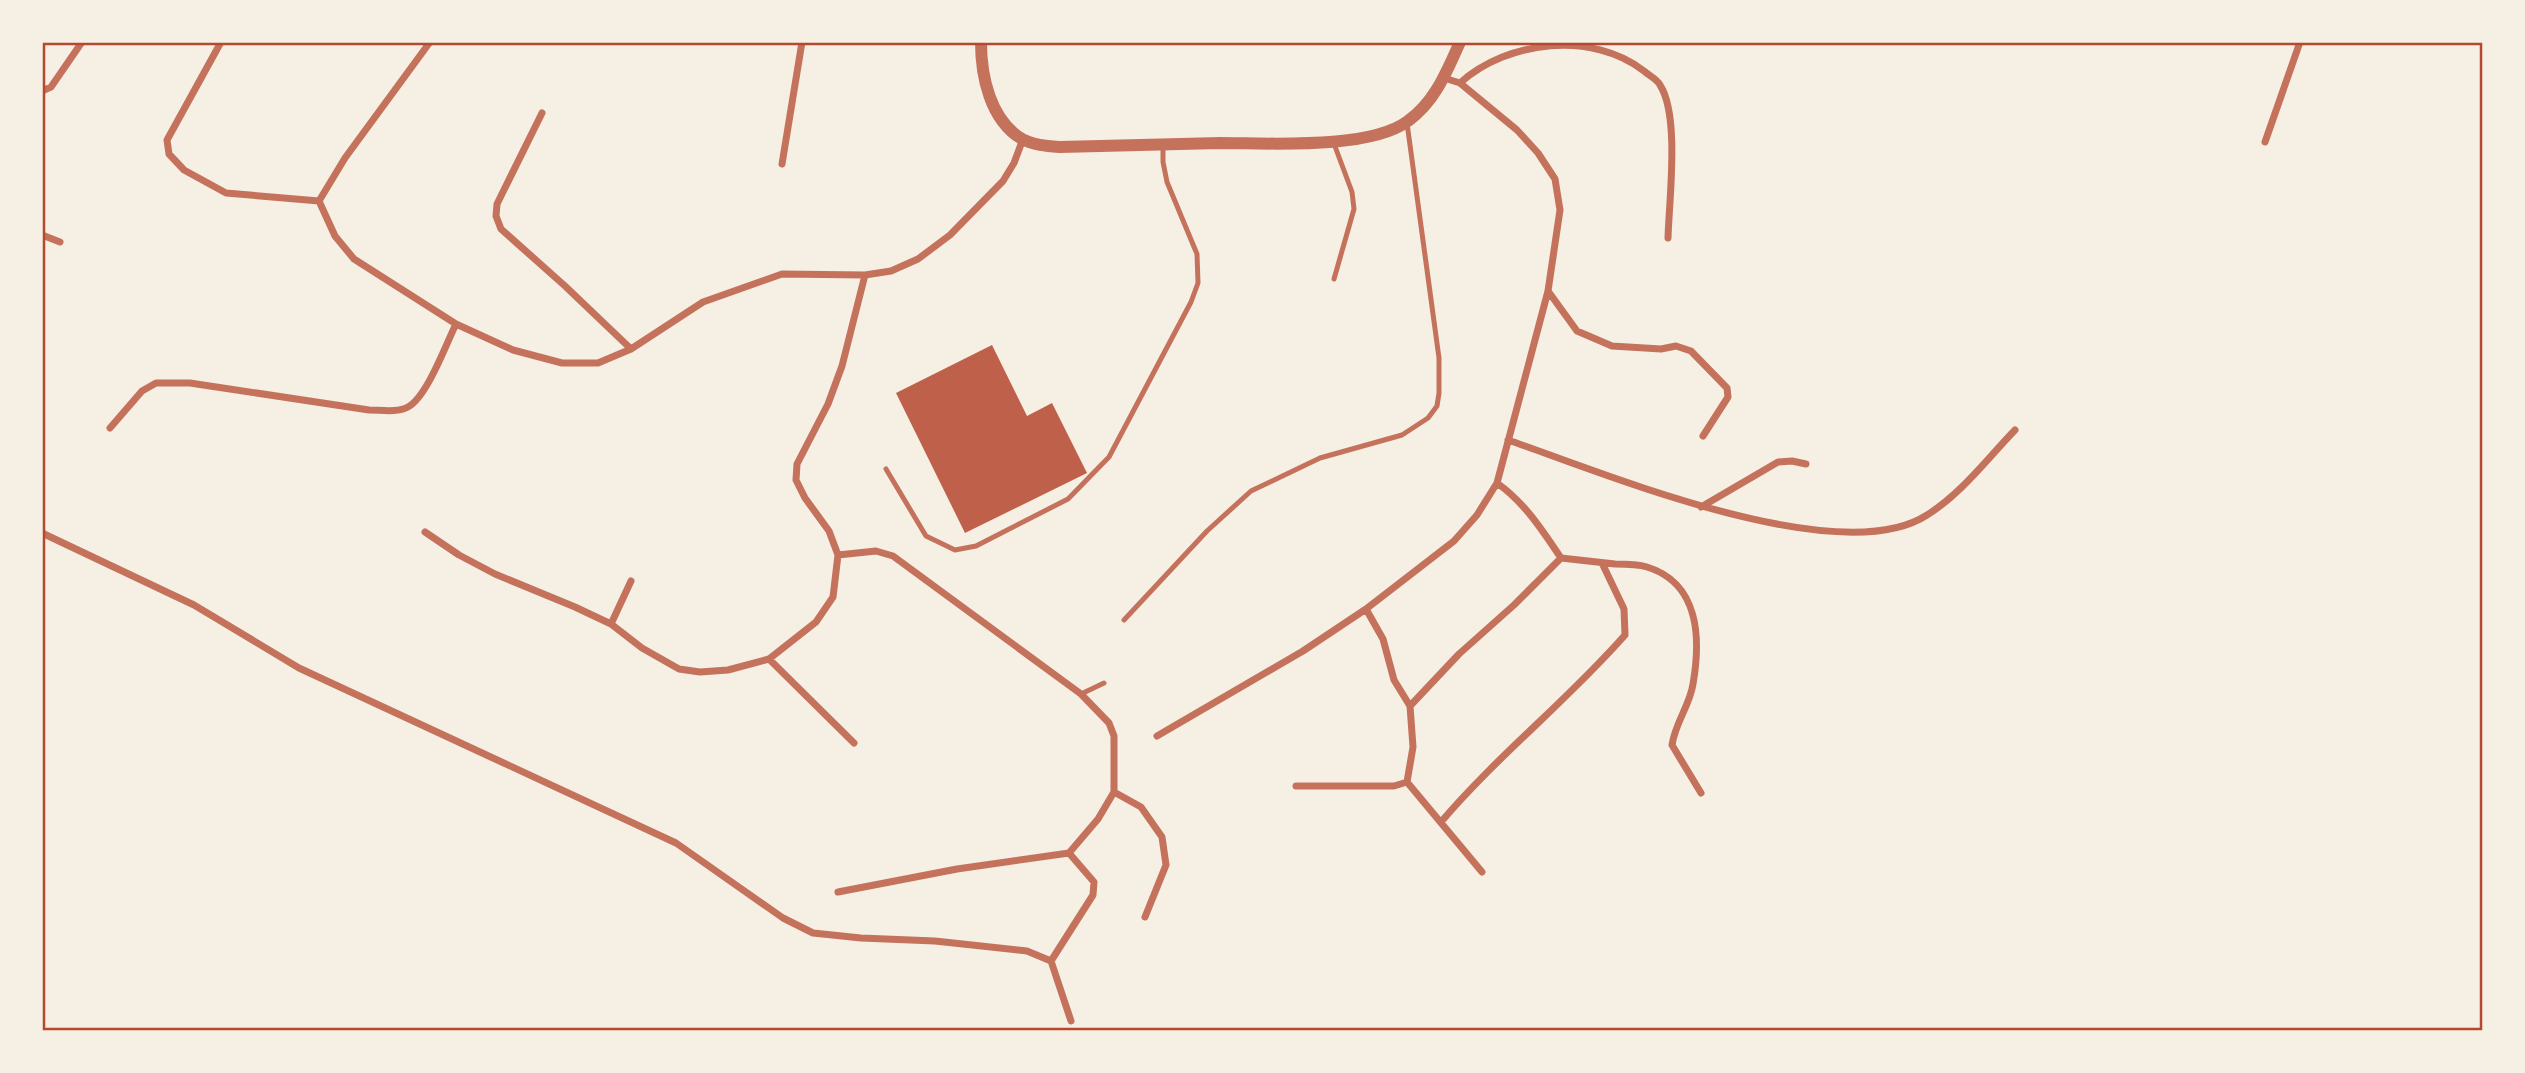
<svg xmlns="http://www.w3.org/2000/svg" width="2525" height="1073" font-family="Jost,sans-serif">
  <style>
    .building { fill: #bf614a }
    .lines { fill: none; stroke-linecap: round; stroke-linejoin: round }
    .service { stroke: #c5725c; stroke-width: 5 }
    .minor { stroke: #c5725c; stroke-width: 7 }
    .tertiary { stroke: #c5725c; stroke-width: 12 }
    .neatline { fill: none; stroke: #b5482f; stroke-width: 2.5 }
  </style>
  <rect width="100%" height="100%" fill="#f6efe4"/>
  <!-- building -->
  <path class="building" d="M992 345 1027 416 1052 403 1087 473 965 533 896 393Z"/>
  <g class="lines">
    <!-- service -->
    <path class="service" d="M1333 141 1352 192 1354 209 1334 279
      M886 469 926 536 955 550 976 546 1068 499 1109 457 1191 302 1198 283 1197 254 1167 182 1163 162V144
      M1124 620 1207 531 1251 491 1320 458 1402 435 1428 418 1437 406 1439 393V358L1407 123
      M1081 694 1104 683"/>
    <!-- minor -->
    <path class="minor" d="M221 42 167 140 169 154 184 170 226 193 319 201 335 236 354 259 456 324 513 350 562 363H598L631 349 703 302 782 274 865 275
      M1460 83C1508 40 1592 31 1644 71 1648 75 1657 79 1660 85 1680 116 1669 200 1668 238
      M42 91 51 87 82 42
      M542 113 497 204 496 216 501 229 565 286 631 349
      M1023 139 1014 163 1003 181 950 235 918 259 891 271 865 275 842 366 828 404 797 464 796 480 805 498 829 531 838 555 876 551 893 556 1081 694 1109 723 1114 736V792L1098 819 1069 853 1094 882 1093 895 1051 961
      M2265 142 2300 42
      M782 164 802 42
      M319 201 345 158 430 42
      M42 235 60 242
      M1548 291 1577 331 1612 346 1661 349 1676 346 1691 351 1727 388 1728 397 1703 436
      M110 428 142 391 156 383H190L369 410C381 410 397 413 408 407 427 397 446 344 456 324
      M1508 440C1601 472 1840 572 1927 515 1961 494 1987 459 2015 430
      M1497 483C1525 503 1542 530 1561 558 1579 560 1597 562 1615 564 1625 564 1637 564 1647 567 1699 583 1701 638 1693 684 1690 705 1675 723 1672 745L1701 793
      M1701 507 1778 462 1792 461 1806 464
      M425 532 459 555 495 574 575 607 611 624 642 648 679 669 700 672 728 670 769 659 816 622 833 597 838 555
      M42 533 194 605 299 668 676 843 783 918 813 933 861 938 935 941 1027 951 1051 961
      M611 624 631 581
      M769 659 854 743
      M1410 706 1459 654 1514 605 1561 558
      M1157 736 1303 651 1366 609 1454 541 1477 515 1497 483 1548 291 1560 210 1555 179 1538 153 1517 130 1460 83 1444 78
      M1407 782 1482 872
      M1296 786H1394L1407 782 1413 747 1410 706 1394 680 1383 639 1366 609
      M1114 792 1141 807 1162 837 1166 865 1145 917
      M1441 822C1498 755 1567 701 1625 635L1624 609 1602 563
      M838 892 957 869 1069 853
      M1051 961 1071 1021"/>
    <!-- tertiary -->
    <path class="tertiary" d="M981 42C981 76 990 120 1022 139 1033 145 1047 146 1060 147 1113 146 1166 144 1220 143 1268 143 1369 150 1408 121 1435 102 1447 71 1460 42"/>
  </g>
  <!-- border -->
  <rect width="2525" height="1073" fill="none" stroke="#f6efe4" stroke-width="88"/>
  <rect x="44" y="44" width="2437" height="985" class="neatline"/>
</svg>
